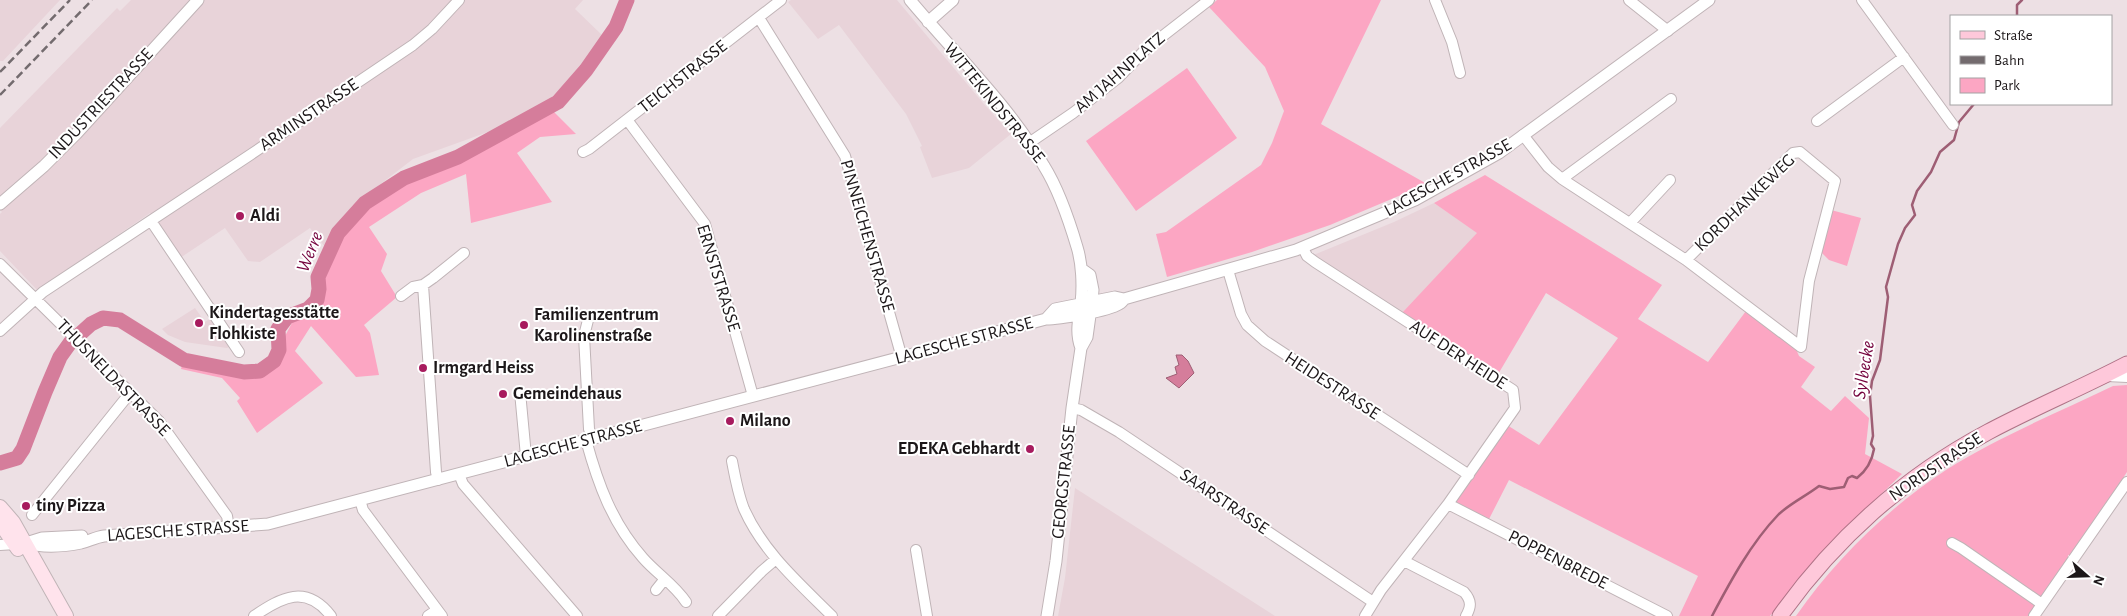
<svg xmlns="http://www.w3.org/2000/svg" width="2127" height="616" font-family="'Alegreya Sans',sans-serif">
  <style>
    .built { fill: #e8d3d9 }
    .green { fill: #fca6c3 }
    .water { fill: #d57d9b; stroke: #9e5e74 }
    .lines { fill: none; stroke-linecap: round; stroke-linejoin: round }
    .stream { stroke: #9e5e74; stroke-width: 2.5 }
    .river { stroke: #d57d9b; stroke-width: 15 }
    .minor-casing { stroke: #c0b4b7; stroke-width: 12 }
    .tertiary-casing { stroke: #c0b4b7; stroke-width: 13 }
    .secondary-casing { stroke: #c0b4b7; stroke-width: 16 }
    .primary-casing { stroke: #af7286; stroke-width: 17 }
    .minor { stroke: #fff; stroke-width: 10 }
    .tertiary { stroke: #fff; stroke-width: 11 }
    .secondary { stroke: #ffe3ec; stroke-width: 14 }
    .primary { stroke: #fec8da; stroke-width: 15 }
    .rail { stroke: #736b6e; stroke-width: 2.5; stroke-dasharray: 8 4; stroke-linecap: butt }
    .poi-dot { fill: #a71b5e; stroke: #fff; stroke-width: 2 }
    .labels { text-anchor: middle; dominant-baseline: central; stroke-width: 4; stroke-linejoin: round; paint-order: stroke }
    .street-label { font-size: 18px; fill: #1c1719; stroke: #fff }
    .poi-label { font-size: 18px; font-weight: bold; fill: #1c1719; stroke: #fff; text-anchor: start }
    .water-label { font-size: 19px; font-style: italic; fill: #74033d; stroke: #fff }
  </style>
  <rect width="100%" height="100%" fill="#ede0e4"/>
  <!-- built -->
  <path class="built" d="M0 0H60L3 61H0Z
    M131 0H583L575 9 603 36 582 68 532 116 413 159 352 206 325 247 310 228 260 262 248 261 225 228 180 258 150 213 37 290 0 251V214L2 212 0 210V128L117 8 120 11Z
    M791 0H897L983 103 1011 134 969 168 932 178 920 147 922 146 906 114 839 25 818 39 788 2Z
    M1434 203 1478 233 1401 314 1311 256 1394 222Z
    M195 308 205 322 214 316 233 345 227 348 185 342 168 335 162 329Z
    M1075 488 1275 616H1058L1065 578Z"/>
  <!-- green -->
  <path class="green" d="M1217 0H1381L1321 124 1427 184 1330 225 1252 252 1167 277 1156 234 1166 232 1261 165 1272 143 1284 111 1265 67 1209 7Z
    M1187 68 1237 138 1136 211 1086 141Z
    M552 110 576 134 540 137 517 153 552 202 471 223 466 174 421 193 369 227 387 254 381 271 397 297 364 325 370 333 379 375 356 377 311 326 295 351 323 383 257 433 237 401 240 398 222 378 181 369 182 365 244 376 261 375 275 368 280 363 284 338 294 319 311 310 321 299 323 289 321 277 343 234 368 208 410 182 461 162Z
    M1485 175 1662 285 1638 319 1708 362 1746 311 1796 349 1799 356 1815 367 1801 387 1831 411 1845 396 1869 418 1865 454 1902 474 1838 536 1770 616H1679L1698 576 1509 480 1488 521 1455 502 1507 425 1539 445 1618 338 1546 293 1497 376 1401 314 1477 233 1434 203Z
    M1831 210 1861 218 1847 266 1829 260 1820 251Z
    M2127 385V472L2031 616H1796C1835 560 1888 508 1946 470 1998 437 2057 413 2113 386Z"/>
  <!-- water -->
  <path class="water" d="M1176 355H1182L1188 361 1194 373 1179 388 1166 378 1177 374 1175 367 1179 365Z"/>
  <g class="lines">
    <!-- stream -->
    <path class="stream" d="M2017 16V5L2022 0
      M1712 616C1730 582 1751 543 1778 515 1789 504 1806 496 1819 486L1830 489 1844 487 1848 478 1852 476 1857 478C1866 471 1872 461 1874 449L1871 444 1873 436 1870 396 1872 381 1880 360 1888 297 1886 287 1898 244 1905 228 1915 215 1912 205 1917 191 1931 172 1940 152 1954 140 1959 122 1974 104"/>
    <!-- river -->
    <path class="river" d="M0 463 17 458 23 449 45 392 60 357 70 343 91 324 103 318 120 320 184 360 244 372 260 371 274 361 279 350 278 329 287 317 308 309 317 300 319 289 318 277 338 233 365 203 404 178 458 157 558 102 586 70 616 27 627 0"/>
    <defs>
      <path id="minor" d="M1435 0 1452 42 1460 73
        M1629 0 1668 31
        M1862 0 1953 125
        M759 18 845 156 902 358
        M628 121 705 224 753 396
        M1817 121 1904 57
        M1523 135 1548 167 1562 179 1686 260 1801 347 1809 281 1835 181 1800 152 1793 153 1686 260
        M1029 143 1073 113 1118 78 1146 49 1209 0
        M583 152 589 149 781 0
        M1562 179 1671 99
        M151 221 239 352
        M1630 223 1670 180
        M1303 248 1307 256 1315 262 1513 390 1515 408 1448 504 1381 590 1365 616
        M0 264 159 421 227 516 229 528
        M1228 270 1241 314 1247 325 1265 341 1469 475
        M423 285 436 472 438 480
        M401 296 413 287 423 285 433 278 464 253
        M588 320 584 336 589 429 592 438
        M0 331 43 292 250 155 413 45 432 29 459 0
        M2107 376 2127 377
        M520 392 526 456
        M1072 408 1081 410 1119 432 1373 602
        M586 440C598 484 612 523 643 558 656 573 675 585 686 602
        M732 461C735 477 738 494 744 509 763 552 800 584 832 616
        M459 474 463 484 577 616
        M360 500 363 510 442 616
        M1448 504 1667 616
        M32 515 130 393
        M1952 543 1961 548 2042 604
        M0 545 16 544
        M916 550 927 616
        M1404 561 1464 592C1472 601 1471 607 1466 616
        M656 590 664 580
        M254 616C282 597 306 584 331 616
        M428 616 437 610
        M718 616 762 571 776 559
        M2034 616 2127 482"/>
      <path id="tertiary" d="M910 0C955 54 1009 105 1044 166 1059 190 1069 220 1077 247 1082 263 1083 286 1081 303 1079 319 1075 332 1081 348
        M928 22 953 0
        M0 204 44 166 76 134 198 0
        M1046 319 1055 309 1115 297 1124 299 1296 250 1415 200 1499 153 1709 0
        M25 543C44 548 61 547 81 543 89 541 96 537 104 536L268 524 1046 319C1059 319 1108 311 1119 304 1120 304 1124 300 1124 299
        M26 543 42 538 82 536
        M1047 616 1056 561 1072 408 1081 348 1087 337 1092 301 1093 290 1090 275 1083 270"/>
      <path id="secondary" d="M0 507 13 522 66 616
        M0 523 18 549"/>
      <path id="primary" d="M1780 616C1834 540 1905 476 1988 432 2033 408 2081 388 2127 364"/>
    </defs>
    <!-- minor casing -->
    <use href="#minor" class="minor-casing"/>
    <!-- tertiary casing -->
    <use href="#tertiary" class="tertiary-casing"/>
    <!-- secondary casing -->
    <use href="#secondary" class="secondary-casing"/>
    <!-- primary casing -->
    <use href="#primary" class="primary-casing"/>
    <!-- minor -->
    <use href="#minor" class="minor"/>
    <!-- tertiary -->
    <use href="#tertiary" class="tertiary"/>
    <!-- secondary -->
    <use href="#secondary" class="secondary"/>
    <!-- primary -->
    <use href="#primary" class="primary"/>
    <!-- rail -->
    <path class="rail" d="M0 72 70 0
      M0 95 92 0"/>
  </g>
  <!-- markers -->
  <g class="poi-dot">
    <circle cx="240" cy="216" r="5"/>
    <circle cx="199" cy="323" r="5"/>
    <circle cx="524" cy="325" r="5"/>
    <circle cx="423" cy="368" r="5"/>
    <circle cx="503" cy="394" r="5"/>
    <circle cx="730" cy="421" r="5"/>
    <circle cx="1030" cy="449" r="5"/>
    <circle cx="26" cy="506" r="5"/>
  </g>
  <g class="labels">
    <!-- street labels -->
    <g class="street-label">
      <text transform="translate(1120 73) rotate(-41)">AM JAHNPLATZ</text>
      <text transform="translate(683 77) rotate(-38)">TEICHSTRASSE</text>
      <text transform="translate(994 103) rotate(51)">WITTEKINDSTRASSE</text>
      <text transform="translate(101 104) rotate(-47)">INDUSTRIESTRASSE</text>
      <text transform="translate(309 115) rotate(-34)">ARMINSTRASSE</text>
      <text transform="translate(1448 178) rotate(-29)">LAGESCHE STRASSE</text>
      <text transform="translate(1745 203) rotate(-44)">KORDHANKEWEG</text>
      <text transform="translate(867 236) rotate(74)">PINNEICHENSTRASSE</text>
      <text transform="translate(718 278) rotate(73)">ERNSTSTRASSE</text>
      <text transform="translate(964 341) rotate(-15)">LAGESCHE STRASSE</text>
      <text transform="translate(1458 355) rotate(33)">AUF DER HEIDE</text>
      <text transform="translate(113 378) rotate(46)">THUSNELDASTRASSE</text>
      <text transform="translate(1332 386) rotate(33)">HEIDESTRASSE</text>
      <text transform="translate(573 444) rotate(-15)">LAGESCHE STRASSE</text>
      <text transform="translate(1936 467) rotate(-34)">NORDSTRASSE</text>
      <text transform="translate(1064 482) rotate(-84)">GEORGSTRASSE</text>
      <text transform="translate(1224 502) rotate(34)">SAARSTRASSE</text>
      <text transform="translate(178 531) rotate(-4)">LAGESCHE STRASSE</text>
      <text transform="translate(1558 560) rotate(27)">POPPENBREDE</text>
    </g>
    <!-- poi labels -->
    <g class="poi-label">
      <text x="250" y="216">Aldi</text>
      <text x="209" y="313">Kindertagesstätte<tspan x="209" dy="21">Flohkiste</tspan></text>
      <text x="534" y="315">Familienzentrum<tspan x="534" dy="21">Karolinenstraße</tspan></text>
      <text x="433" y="368">Irmgard Heiss</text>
      <text x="513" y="394">Gemeindehaus</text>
      <text x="740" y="421">Milano</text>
      <text x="1020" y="449" text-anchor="end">EDEKA Gebhardt</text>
      <text x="36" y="506">tiny Pizza</text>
    </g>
    <!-- water labels -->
    <g class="water-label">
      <text transform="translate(310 252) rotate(-68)">Werre</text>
      <text transform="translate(1864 370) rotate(-81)">Sylbecke</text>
    </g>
  </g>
  <!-- legend -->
  <rect x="1950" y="15" width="162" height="90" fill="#ffffff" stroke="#a4a2a3"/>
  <rect x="1960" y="31" width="25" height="8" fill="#fec8da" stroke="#a4a2a3"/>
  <text x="1994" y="40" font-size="15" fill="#1c1719">Straße</text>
  <rect x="1960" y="56" width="25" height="8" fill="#736b6e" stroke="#a4a2a3"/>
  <text x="1994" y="65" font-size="15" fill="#1c1719">Bahn</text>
  <rect x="1960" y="78" width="25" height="15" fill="#fca6c3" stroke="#a4a2a3"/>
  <text x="1994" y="90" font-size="15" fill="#1c1719">Park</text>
  <!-- north arrow -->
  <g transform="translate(2087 576) rotate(110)" stroke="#ffffff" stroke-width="4" paint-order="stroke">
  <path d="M0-4L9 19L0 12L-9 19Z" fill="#1c1719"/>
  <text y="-8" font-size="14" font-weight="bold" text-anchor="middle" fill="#1c1719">N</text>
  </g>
</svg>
